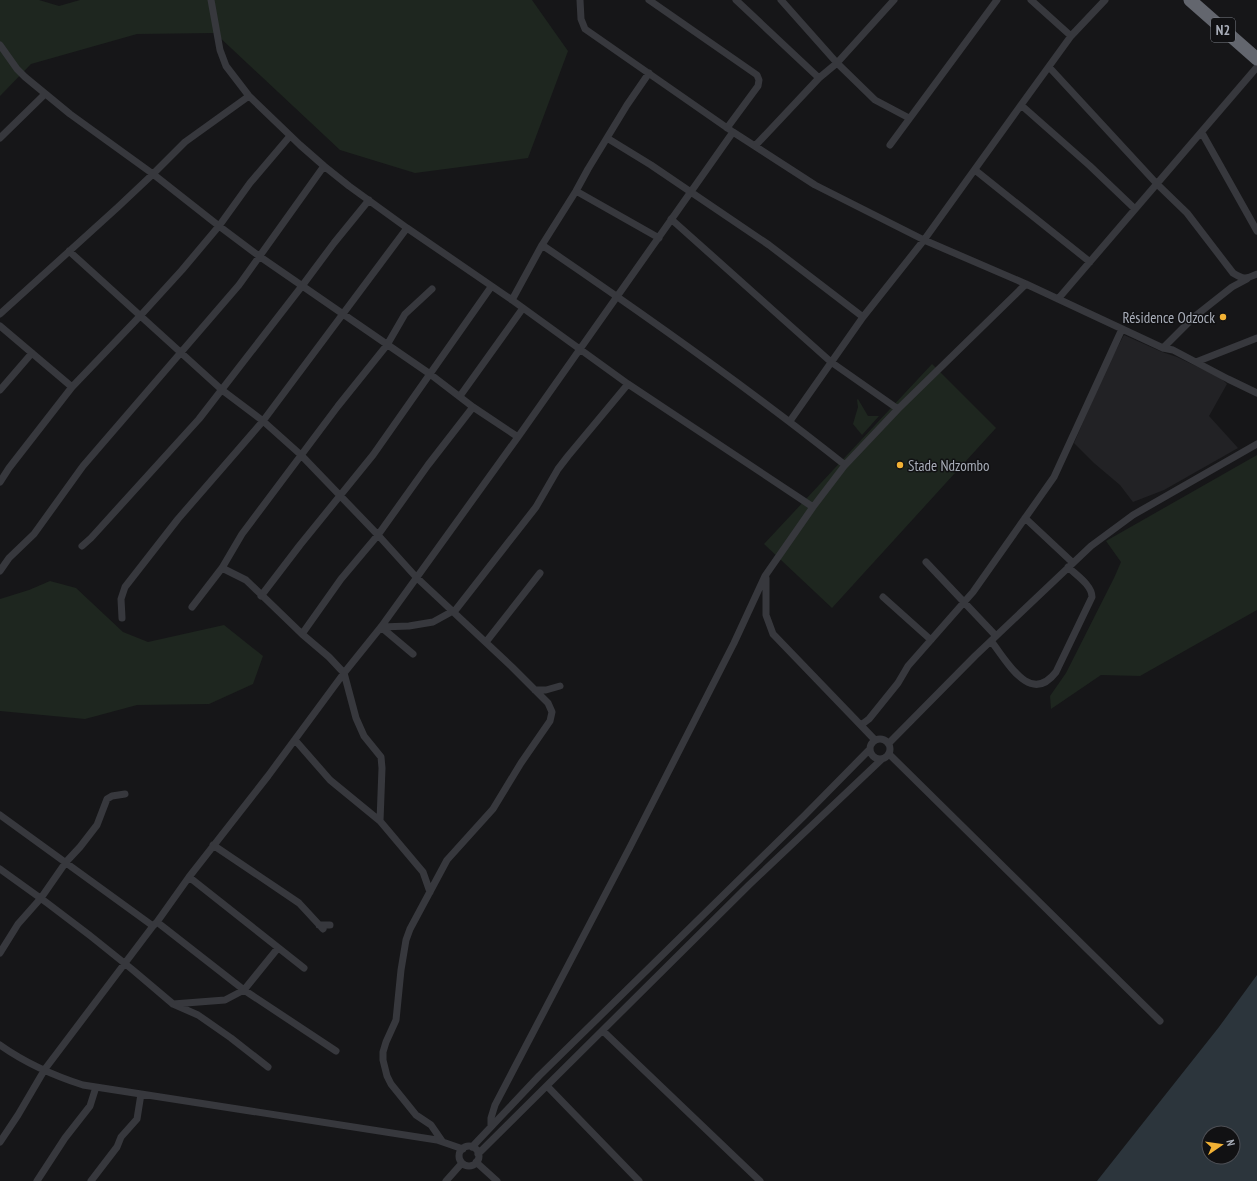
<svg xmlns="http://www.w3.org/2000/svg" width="1257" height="1181" font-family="'PT Sans Narrow',sans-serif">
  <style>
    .built { fill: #222225 }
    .green { fill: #1e261f }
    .water { fill: #2c353c; fill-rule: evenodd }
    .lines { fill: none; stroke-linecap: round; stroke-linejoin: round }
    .street { stroke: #37383d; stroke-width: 7 }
    .highway { stroke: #63666e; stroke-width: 13 }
    .poi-dot { fill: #f2b134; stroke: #111113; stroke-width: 1.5 }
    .labels { text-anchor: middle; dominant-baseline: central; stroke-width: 3; stroke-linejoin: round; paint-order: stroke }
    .shield { fill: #111113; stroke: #7b7e86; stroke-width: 1 }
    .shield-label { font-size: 14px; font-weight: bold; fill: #a8adb8 }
    .poi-label { font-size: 15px; fill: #a8adb8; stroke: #111113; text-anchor: end }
  </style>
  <rect width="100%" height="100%" fill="#161618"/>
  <!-- built -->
  <path class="built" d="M1124 335 1162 352 1177 357 1221 378 1227 384 1209 416 1238 448 1164 490 1133 502 1120 485 1094 463 1074 443 1107 367Z"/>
  <!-- green -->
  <path class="green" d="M0 0H39L59 6 80 0H532L568 51 528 158 415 173 340 150 215 33 137 34 31 64 0 96Z
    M932 364 996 428 832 608 764 544Z
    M858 399 868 416H879L862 435 853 424 858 407 857 400Z
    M1257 455V610L1140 676 1101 675 1051 709 1050 696 1066 673 1114 578 1121 562 1106 541Z
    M50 581 76 588 123 632 148 642 224 625 263 656 253 684 209 704 137 705 85 719 0 711V599L29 590Z"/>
  <!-- water -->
  <path class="water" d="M1257 975V1181H1097L1219 1027ZM1209 1133H1233V1157H1209Z"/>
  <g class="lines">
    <!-- street -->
    <path class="street" d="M211 0 220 50 226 66 249 96 300 145 324 166 349 186 407 228 512 300 628 384 813 507
      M580 0 581 19 585 29 733 132 815 185 924 240 1026 284 1163 348 1173 350 1228 379 1257 393
      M649 0 757 75 759 80 758 86 727 128
      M736 0 819 78
      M781 0 837 63 875 100 909 118
      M1031 0 1071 36
      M0 45 17 69 25 77 70 114 153 174 219 226 259 256 430 374 473 407 518 437
      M1049 67 1157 184 1187 213 1233 273C1244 280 1246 279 1257 274
      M1021 105 1071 36 1105 0
      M1202 133 1257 231
      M0 138 45 94
      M607 138 651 165 769 245 863 317
      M890 145 997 0
      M755 146 819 78 837 63 894 0
      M975 170 1090 262
      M576 191 659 238
      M671 219 831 362 898 409
      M542 245C645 315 747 387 845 465
      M69 251 222 390 263 421 301 455 378 535 416 577 512 667 548 703 552 712 550 721 521 763 493 809 447 860 410 929 406 940 401 970 396 1020 386 1042 383 1052V1060L387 1076 391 1084 416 1115 431 1125 442 1141
      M1058 299 1257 67
      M512 300 542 245 576 191 588 169 627 105 649 73
      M0 314 118 207 153 174 185 142 249 96
      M0 326 72 387
      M1163 348 1194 317 1232 287 1247 279
      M1196 362 1257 338
      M0 390 32 353
      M460 396 523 308
      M790 421 863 317 924 240 1021 105 1090 166 1135 209
      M0 482 9 468 72 387 141 315 182 270 219 226 250 183 290 136
      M1025 518 1072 562
      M82 546 91 538 199 419 302 286 334 243 369 200
      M926 562 996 636
      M222 568 246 580 302 634 329 657 344 673 356 718 364 736 381 757 382 768 380 821
      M0 571 9 558 34 534 83 466 239 285 324 166
      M766 578V615L773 634 875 740
      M261 596 300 545 373 455 491 287
      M883 597 931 640
      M192 607 222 568 242 534 338 406 387 345 405 314 432 289
      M454 612 536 507 558 469 568 456 628 384
      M122 618 121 599 125 587 178 519 263 421 407 228
      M381 627 409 626 433 622 453 611
      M381 627 413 654
      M302 634 341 579 378 535 428 465 473 407
      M991 641C1007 661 1030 706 1056 672L1092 597C1092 585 1076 575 1068 567
      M486 642 540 573
      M535 690H546L560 686
      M861 725 869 719 898 683 908 666 973 592 1054 477 1122 329
      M870 749a10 10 0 1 1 20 0a10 10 0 1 1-20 0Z
      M295 740 330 780 380 821 423 872 430 892
      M889 743 975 656 1091 546 1133 515 1257 444
      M889 754 1160 1021
      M0 815 153 926
      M213 845 299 903 323 929
      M0 869C60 911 118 956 173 1004L225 1000 244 990 278 948
      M189 877 304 968
      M157 922 244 990 336 1051
      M319 925H330
      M0 953 18 924 41 898 66 862 80 847 97 825 107 799 112 796 125 794
      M173 1004 198 1015 231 1038 268 1067
      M603 1031 760 1181
      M0 1045C24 1062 55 1076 83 1085L437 1140 463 1149
      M547 1086 639 1181
      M491 1126V1118L495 1105 630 847 734 643 765 576 813 507 845 465 898 409 1026 284
      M0 1142 18 1115 45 1069 153 926 157 922 189 877 268 776 344 673 381 627 518 437 733 132
      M459 1156a10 10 0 1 1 20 0a10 10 0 1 1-20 0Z
      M472 1147 539 1076 804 816 870 749
      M478 1154 749 885 882 759
      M476 1162 497 1181
      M37 1181 65 1138 90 1106 96 1087
      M91 1181 117 1147 121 1137 137 1119 141 1094
      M446 1181 462 1163"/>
    <!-- highway -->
    <path class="highway" d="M1190 0 1257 59"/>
  </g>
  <!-- markers -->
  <g class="poi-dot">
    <circle cx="1223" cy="317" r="4"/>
    <circle cx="900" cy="465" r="4"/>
  </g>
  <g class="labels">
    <!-- shield labels -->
    <rect class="shield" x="1211" y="18" width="24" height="24" rx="3"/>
    <g class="shield-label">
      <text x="1223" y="30">N2</text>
    </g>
    <!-- poi labels -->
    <g class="poi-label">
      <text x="1215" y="317">Résidence Odzock</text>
      <text x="908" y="465" text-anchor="start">Stade Ndzombo</text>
    </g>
  </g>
  <!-- north arrow -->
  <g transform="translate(1221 1145) rotate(77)"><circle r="19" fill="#111113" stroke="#4d4f55"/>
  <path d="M0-3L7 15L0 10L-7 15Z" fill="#f2b134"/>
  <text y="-6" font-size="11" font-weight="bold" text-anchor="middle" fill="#a8adb8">N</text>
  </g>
</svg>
